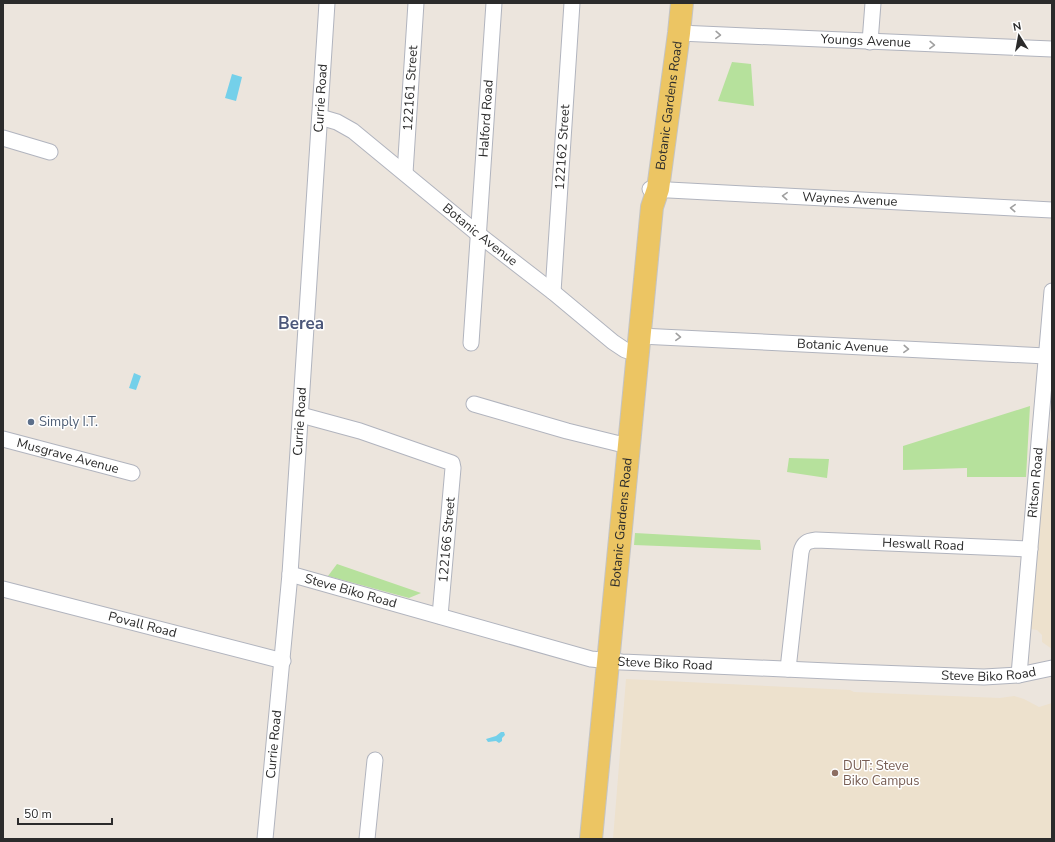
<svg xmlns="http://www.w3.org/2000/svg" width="1055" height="842" font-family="'Nunito Sans',sans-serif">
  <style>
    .education { fill: #ede1cd }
    .green { fill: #b6e19c }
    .water { fill: #74d0ea }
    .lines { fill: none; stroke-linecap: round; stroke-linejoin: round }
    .minor-casing { stroke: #b1b4be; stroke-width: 17 }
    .primary-casing { stroke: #c4c4c4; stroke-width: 24 }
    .minor { stroke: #fff; stroke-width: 15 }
    .primary { stroke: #ecc563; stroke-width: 22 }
    .oneway { stroke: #a0a0a0 }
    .service-dot { fill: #5c6f8a; stroke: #fff; stroke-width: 1.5 }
    .education-dot { fill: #8d6e63; stroke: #fff; stroke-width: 1.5 }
    .labels { text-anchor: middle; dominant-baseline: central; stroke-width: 3; stroke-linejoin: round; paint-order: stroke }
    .street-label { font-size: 13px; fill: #2b2b2b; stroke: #fff }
    .service-label { font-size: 13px; fill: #4e5e75; stroke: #fff; text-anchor: start }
    .education-label { font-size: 13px; fill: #785e54; stroke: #fff; text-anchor: start }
    .district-label { font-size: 17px; font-weight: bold; fill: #4c577a; stroke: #fff }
  </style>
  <rect width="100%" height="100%" fill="#ece5dd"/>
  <!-- education -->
  <path class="education" d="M1047 436 1050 441H1052V649L1042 642V635L1037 630 1030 629Z
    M626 679 850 690 854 692 1000 698 1014 696 1024 699 1039 707 1052 703V839H613Z"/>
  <!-- green -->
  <path class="green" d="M732 62 751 64 754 106 718 101Z
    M1030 406 1026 477H967V468L903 470V446Z
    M789 458 829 459 827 478 787 472Z
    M635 533 760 540 761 550 634 545Z
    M337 564 421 593 409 598 328 576Z"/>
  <!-- water -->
  <path class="water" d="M232 74 242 77 236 101 225 98Z
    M134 373 141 376 136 390 129 388Z
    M501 732H504L505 735 502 738V741L499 743 496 741 488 742 486 739 496 736Z"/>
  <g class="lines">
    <defs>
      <g id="minor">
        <path id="s1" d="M679 33 1052 49"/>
        <path d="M870 42 873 3"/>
        <path id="s2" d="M320 117 337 122 353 131 478 234 553 292 613 342 625 350 638 354"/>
        <path d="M3 138 50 152"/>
        <path id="s3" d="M405 173 416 3"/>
        <path id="s4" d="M650 189 1052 210"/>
        <path id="s5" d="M553 292 572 3"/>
        <path id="s6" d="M640 336 1046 356"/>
        <path id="s7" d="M471 343 494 3"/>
        <path d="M474 404 567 431 628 446"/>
        <path d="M301 415 360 431 452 463 453 468 440 616"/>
        <path id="s8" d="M3 439 132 473"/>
        <path id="s9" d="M290 574 591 659 622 662 851 672 984 677 1019 675 1052 668"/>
        <path id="s10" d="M3 589 283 661"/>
        <path id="s11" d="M788 669 801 552C803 543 807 541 816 540L1030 549"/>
        <path id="s12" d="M1019 675 1052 291"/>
        <path id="s13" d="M265 839 290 574 327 3"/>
        <path d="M367 839 375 760"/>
      </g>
      <g id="primary">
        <path id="s14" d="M591 839 652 207 658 189 679 33 682 3"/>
      </g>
    </defs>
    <!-- minor casing -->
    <use href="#minor" class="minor-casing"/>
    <!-- primary casing -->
    <use href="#primary" class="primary-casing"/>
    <!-- minor -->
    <use href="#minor" class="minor"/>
    <!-- primary -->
    <use href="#primary" class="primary"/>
  </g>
  <!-- one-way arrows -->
  <defs><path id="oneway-chevron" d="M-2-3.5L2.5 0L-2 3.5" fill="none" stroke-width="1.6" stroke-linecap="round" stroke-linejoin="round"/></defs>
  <g class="oneway">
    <use href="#oneway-chevron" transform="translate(718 35) rotate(2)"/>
    <use href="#oneway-chevron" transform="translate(932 45) rotate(2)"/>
    <use href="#oneway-chevron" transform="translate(785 196) rotate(-177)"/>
    <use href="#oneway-chevron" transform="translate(1013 208) rotate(-177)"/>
    <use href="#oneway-chevron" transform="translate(678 337) rotate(3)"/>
    <use href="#oneway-chevron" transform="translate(906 349) rotate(3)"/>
  </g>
  <!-- markers -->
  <circle class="service-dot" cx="31" cy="422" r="4"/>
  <circle class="education-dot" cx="835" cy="773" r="4"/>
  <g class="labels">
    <!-- street labels -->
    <g class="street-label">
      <text stroke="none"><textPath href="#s1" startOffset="187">Youngs Avenue</textPath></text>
      <text stroke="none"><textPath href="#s3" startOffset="85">122161 Street</textPath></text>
      <text stroke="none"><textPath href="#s13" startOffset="743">Currie Road</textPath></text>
      <text stroke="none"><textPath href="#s14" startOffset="738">Botanic Gardens Road</textPath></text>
      <text stroke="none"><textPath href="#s7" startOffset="225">Halford Road</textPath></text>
      <text stroke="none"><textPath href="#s5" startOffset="145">122162 Street</textPath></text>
      <text stroke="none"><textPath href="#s4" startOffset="200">Waynes Avenue</textPath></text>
      <text stroke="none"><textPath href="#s2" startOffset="200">Botanic Avenue</textPath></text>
      <text stroke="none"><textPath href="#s6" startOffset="203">Botanic Avenue</textPath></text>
      <text stroke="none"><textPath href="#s13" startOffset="419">Currie Road</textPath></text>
      <text stroke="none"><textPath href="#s8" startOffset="67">Musgrave Avenue</textPath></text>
      <text stroke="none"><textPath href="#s12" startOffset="193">Ritson Road</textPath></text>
      <text stroke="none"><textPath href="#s14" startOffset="318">Botanic Gardens Road</textPath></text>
      <text transform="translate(447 540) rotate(-85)">122166 Street</text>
      <text stroke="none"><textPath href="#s11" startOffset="246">Heswall Road</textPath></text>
      <text stroke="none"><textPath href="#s9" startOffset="63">Steve Biko Road</textPath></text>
      <text stroke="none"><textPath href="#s10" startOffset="144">Povall Road</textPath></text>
      <text stroke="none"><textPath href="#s9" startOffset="387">Steve Biko Road</textPath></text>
      <text stroke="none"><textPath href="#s9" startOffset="711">Steve Biko Road</textPath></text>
      <text stroke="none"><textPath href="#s13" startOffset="95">Currie Road</textPath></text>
    </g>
    <!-- service labels -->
    <g class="service-label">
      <text x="39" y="422">Simply I.T.</text>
    </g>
    <!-- education labels -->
    <g class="education-label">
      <text x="843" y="766">DUT: Steve<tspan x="843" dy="15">Biko Campus</tspan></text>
    </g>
    <!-- district labels -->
    <g class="district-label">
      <text x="301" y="323">Berea</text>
    </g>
  </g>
  <!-- border -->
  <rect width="1055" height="842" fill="none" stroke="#2b2b2b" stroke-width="8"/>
  <!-- north arrow -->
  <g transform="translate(1019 36) rotate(349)" stroke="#ffffff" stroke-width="3" paint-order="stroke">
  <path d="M0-3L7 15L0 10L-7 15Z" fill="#2b2b2b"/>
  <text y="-6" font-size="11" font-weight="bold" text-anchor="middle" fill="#2b2b2b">N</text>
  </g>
  <!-- scale -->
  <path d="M18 818v6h94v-6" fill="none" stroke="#2b2b2b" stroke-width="2"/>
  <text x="24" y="818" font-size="12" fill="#2b2b2b" stroke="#ffffff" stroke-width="3" paint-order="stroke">50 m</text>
</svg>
